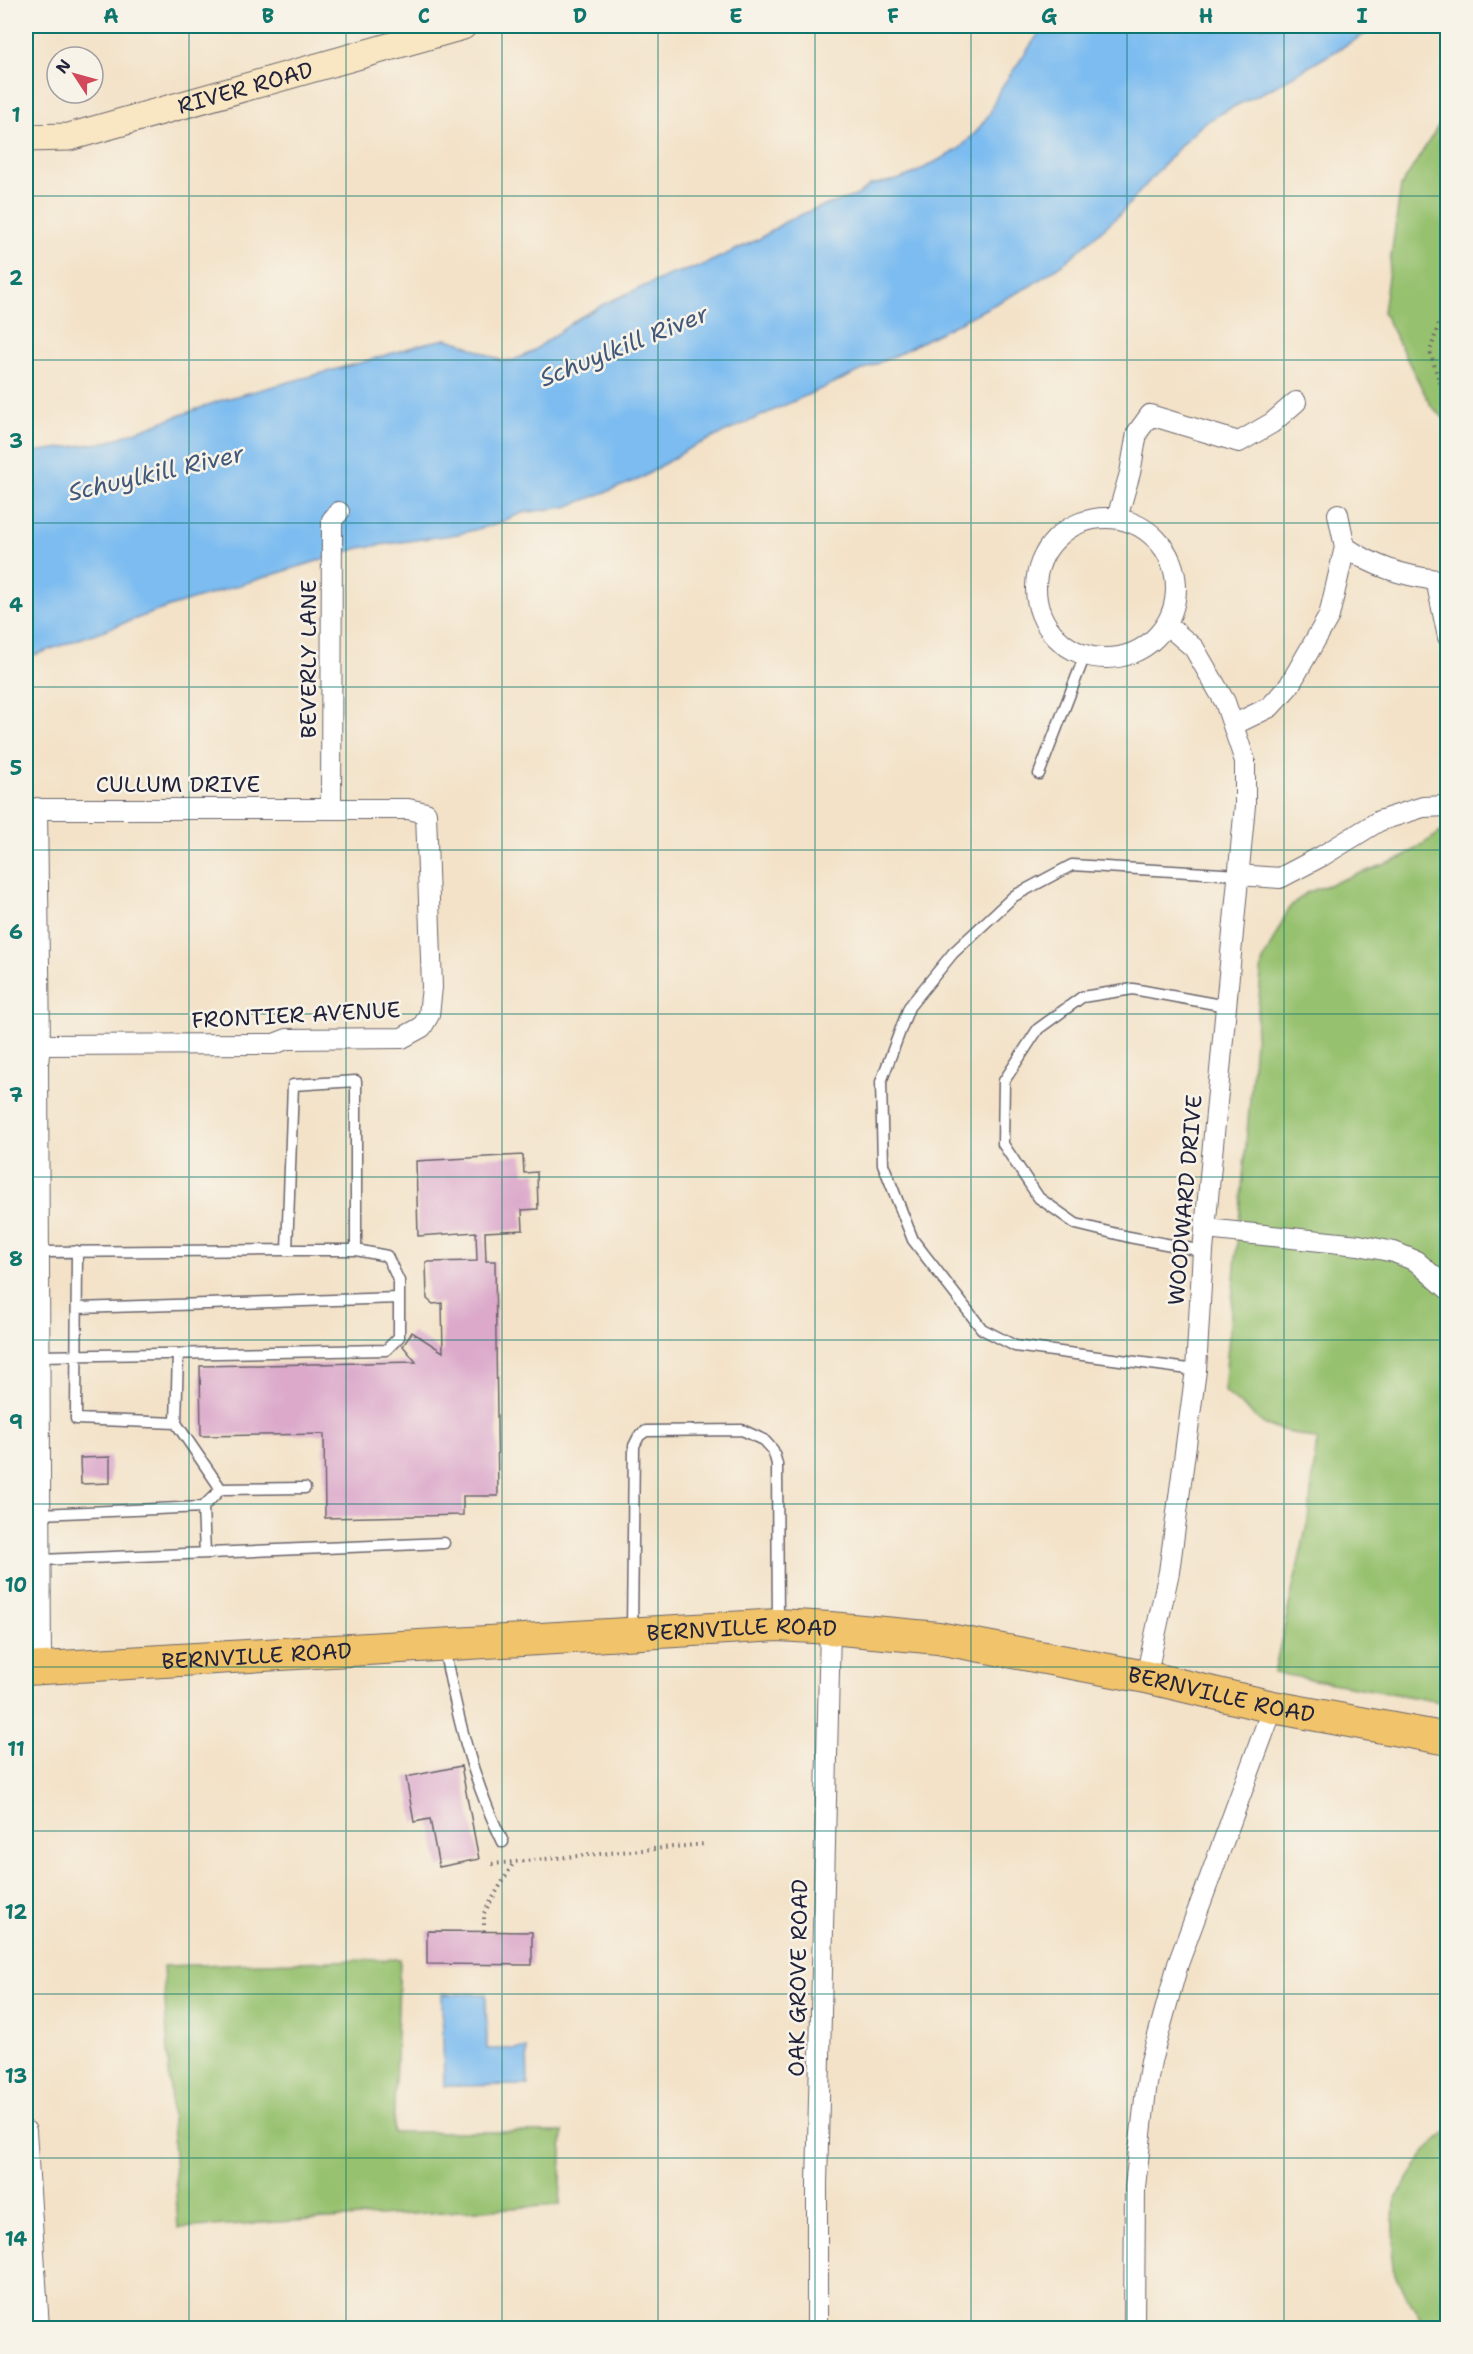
<svg xmlns="http://www.w3.org/2000/svg" width="1473" height="2354" font-family="'Shantell Sans',sans-serif">
  <style>
    .green { fill: #96c16e; stroke: #5c7254; stroke-width: 1.5 }
    .water { fill: #7bbcf0; stroke: #4e6f96; stroke-width: 1.5 }
    .building { fill: #dca9cb }
    .lines { fill: none; stroke-linecap: round; stroke-linejoin: round }
    .lane-casing { stroke: #6b656c; stroke-width: 13 }
    .street-casing { stroke: #6b656c; stroke-width: 22 }
    .secondary-casing { stroke: #6b656c; stroke-width: 29 }
    .primary-casing { stroke: #6b656c; stroke-width: 34 }
    .path { stroke: #6b656c; stroke-width: 4; stroke-dasharray: 1.5 4.5; stroke-linecap: butt }
    .lane { stroke: #fff; stroke-width: 10 }
    .street { stroke: #fff; stroke-width: 20 }
    .secondary { stroke: #f9e7c3; stroke-width: 27 }
    .primary { stroke: #f1c36a; stroke-width: 32 }
    .grid { fill: none; stroke: #0f766e; stroke-width: 1.5; stroke-opacity: 0.55 }
    .labels { text-anchor: middle; dominant-baseline: central; stroke-width: 5; stroke-linejoin: round; paint-order: stroke }
    .street-label { font-size: 22px; fill: #22223b; stroke: #f7f3e8 }
    .water-label { font-size: 24px; font-style: italic; fill: #41587a; stroke: #f7f3e8 }
    .neatline { fill: none; stroke: #0f766e; stroke-width: 2 }
    .grid-label { font-size: 20px; text-anchor: middle; font-weight: bold; fill: #0f766e }
  </style>
  <rect width="100%" height="100%" fill="#f7f3e8"/>
  <filter id="ink" filterUnits="userSpaceOnUse"><feTurbulence type="fractalNoise" baseFrequency=".0167" numOctaves="2"/><feDisplacementMap in="SourceGraphic" scale="12" xChannelSelector="R" yChannelSelector="G"/><feConvolveMatrix kernelMatrix="1 2 1 2 8 2 1 2 1" color-interpolation-filters="sRGB"/></filter>
  <filter id="wash" filterUnits="userSpaceOnUse"><feTurbulence type="fractalNoise" baseFrequency=".008" numOctaves="4" result="noise"/><feDisplacementMap in="SourceGraphic" scale="24" xChannelSelector="R" yChannelSelector="G"/><feGaussianBlur stdDeviation="1.35" result="paint"/><feColorMatrix in="noise" values="0 0 0 0 0 0 0 0 0 0 0 0 0 0 0 0 0 1.4 0 .05"/><feComposite in="paint" operator="in"/></filter>
  <g filter="url(#wash)">
    <rect width="100%" height="100%" fill="#f3e2c8"/>
    <!-- green -->
    <path class="green" d="M1447 112V421L1431 406 1383 312 1401 186Z
      M1447 828V1703L1274 1673 1308 1520 1317 1440 1265 1425 1224 1391 1262 963 1289 908 1306 893 1402 858Z
      M400 1959 393 2132H563L560 2205 178 2228 163 1966Z
      M1447 2132V2328H1425L1392 2269 1395 2199 1429 2147Z"/>
    <!-- water -->
    <path class="water" d="M1044 26H1379L1272 88 1229 109 1204 123 1183 143 1120 214 1068 260 1030 286 896 355 688 449 640 479 566 507 522 513 494 525 458 534 359 548 169 607 26 658V453L107 442 222 400 363 362 426 343 447 339 461 343 502 361 514 360 530 353 579 318 604 304 672 274 699 267 759 239 785 222 812 210 858 195 870 185 897 180 913 174 959 149 977 131 990 113 999 91Z
      M442 1994H486L487 2049H527L528 2085 444 2086Z"/>
    <g id="blocks">
      <!-- building -->
      <path class="building" d="M523 1155 524 1173 537 1172 538 1209 522 1210 523 1230 485 1232 486 1261H495L498 1496H463V1515L325 1518 324 1434 201 1436 200 1366 416 1362 403 1346 412 1332 443 1352 442 1303 433 1304 427 1299 426 1262 477 1261 476 1232 418 1236 416 1161Z
        M110 1457V1483L81 1484 80 1458Z
        M461 1766 479 1859 439 1867 430 1819 414 1822 406 1777Z
        M427 1931 532 1932V1965L427 1964Z"/>
    </g>
  </g>
  <g filter="url(#ink)">
    <use href="#blocks" fill-opacity="0" stroke="#6b656c" stroke-width="1.5"/>
    <g class="lines">
      <defs>
        <path id="lane" d="M1039 774 1085 655
          M287 1250H356
          M77 1251 76 1419 176 1423 178 1354
          M1203 1251 1129 1237 1076 1224 1039 1198 1003 1144 1004 1081 1038 1029 1082 997 1133 989 1226 1006
          M39 1252 287 1250 293 1085 356 1081V1250L387 1256 399 1281V1337L386 1350 39 1356
          M77 1308 399 1298
          M1196 1370 1015 1346 982 1329 913 1240 883 1164 881 1082 909 1007 953 953 1014 896 1072 865 1239 875
          M176 1423 221 1489
          M203 1507 205 1553
          M40 1514 203 1507 221 1489 305 1488
          M41 1560 444 1543
          M632 1632 634 1446 639 1436 646 1431 742 1430 764 1440 773 1450 777 1464 778 1622
          M444 1648C457 1715 472 1780 503 1842"/>
        <path id="street" d="M1036 588a70 70 0 1 1 140 0a70 70 0 1 1-140 0Z
          M1117 518 1130 473 1137 433 1150 415 1239 442 1272 423 1296 402
          M1345 547C1375 567 1401 575 1436 580L1448 637
          M1233 725 1270 707 1289 686 1329 616 1345 547 1338 514
          M37 808 40 1045 38 1064 41 1668
          M331 808 332 520 339 512
          M26 809H408L426 813 432 987 429 1015 422 1027 402 1038 287 1039 274 1044 40 1045
          M1239 875 1280 878 1322 856 1379 821 1423 807 1448 806
          M1206 1229 1359 1245 1394 1252 1416 1261 1448 1289
          M1146 1677 1169 1572 1196 1370 1203 1251 1245 805V761L1225 702 1194 648 1167 625
          M26 2131 39 2328
          M817 2328V2185L830 1628
          M1134 2328 1135 2187 1146 2090 1151 2061 1178 1964 1273 1707"/>
        <g id="secondary">
          <path id="s1" d="M26 138 69 137 463 26"/>
        </g>
        <g id="primary">
          <path id="s2" d="M26 1669 778 1625 830 1628 938 1638 1146 1677 1273 1707 1448 1739"/>
        </g>
      </defs>
      <!-- lane casing -->
      <use href="#lane" class="lane-casing"/>
      <!-- street casing -->
      <use href="#street" class="street-casing"/>
      <!-- secondary casing -->
      <use href="#secondary" class="secondary-casing"/>
      <!-- primary casing -->
      <use href="#primary" class="primary-casing"/>
      <!-- path -->
      <path class="path" d="M1448 296 1430 351 1440 384 1448 398
        M492 1864 706 1844
        M484 1931V1913L514 1862"/>
      <!-- lane -->
      <use href="#lane" class="lane"/>
      <!-- street -->
      <use href="#street" class="street"/>
      <!-- secondary -->
      <use href="#secondary" class="secondary"/>
      <!-- primary -->
      <use href="#primary" class="primary"/>
    </g>
  </g>
  <!-- grid -->
  <path class="grid" d="M189 26V2328M346 26V2328M502 26V2328M658 26V2328M815 26V2328M971 26V2328M1127 26V2328M1284 26V2328M26 196H1448M26 360H1448M26 523H1448M26 687H1448M26 850H1448M26 1014H1448M26 1177H1448M26 1340H1448M26 1504H1448M26 1667H1448M26 1831H1448M26 1994H1448M26 2158H1448"/>
  <g class="labels">
    <!-- street labels -->
    <g class="street-label">
      <text stroke="none"><textPath href="#s1" startOffset="226">RIVER ROAD</textPath></text>
      <text transform="translate(308 659) rotate(-90)">BEVERLY LANE</text>
      <text x="178" y="784">CULLUM DRIVE</text>
      <text transform="translate(296 1015) rotate(-3)">FRONTIER AVENUE</text>
      <text transform="translate(1185 1200) rotate(-85)">WOODWARD DRIVE</text>
      <text stroke="none"><textPath href="#s2" startOffset="717">BERNVILLE ROAD</textPath></text>
      <text stroke="none"><textPath href="#s2" startOffset="231">BERNVILLE ROAD</textPath></text>
      <text stroke="none"><textPath href="#s2" startOffset="1203">BERNVILLE ROAD</textPath></text>
      <text transform="translate(798 1978) rotate(-89)">OAK GROVE ROAD</text>
    </g>
    <!-- water labels -->
    <g class="water-label">
      <text transform="translate(624 346) rotate(-22)">Schuylkill River</text>
      <text transform="translate(156 473) rotate(-13)">Schuylkill River</text>
    </g>
  </g>
  <!-- margin -->
  <rect width="1473" height="2354" fill="none" stroke="#f7f3e8" stroke-width="66"/>
  <!-- north arrow -->
  <g transform="translate(75 75) rotate(306)"><circle r="28" fill="#f7f3e8" stroke="#a29fa3" stroke-width="1.5"/>
  <path d="M0-4.5L10 22L0 15L-10 22Z" fill="#d1495b"/>
  <text y="-9" font-size="16" font-weight="bold" text-anchor="middle" fill="#22223b">N</text>
  </g>
  <rect x="33" y="33" width="1407" height="2288" class="neatline"/>
  <g class="grid-label">
    <text x="111" y="23">A</text>
    <text x="268" y="23">B</text>
    <text x="424" y="23">C</text>
    <text x="580" y="23">D</text>
    <text x="736" y="23">E</text>
    <text x="893" y="23">F</text>
    <text x="1049" y="23">G</text>
    <text x="1206" y="23">H</text>
    <text x="1362" y="23">I</text>
    <text x="16" y="122">1</text>
    <text x="16" y="285">2</text>
    <text x="16" y="448">3</text>
    <text x="16" y="612">4</text>
    <text x="16" y="775">5</text>
    <text x="16" y="939">6</text>
    <text x="16" y="1102">7</text>
    <text x="16" y="1266">8</text>
    <text x="16" y="1429">9</text>
    <text x="16" y="1592">10</text>
    <text x="16" y="1756">11</text>
    <text x="16" y="1919">12</text>
    <text x="16" y="2083">13</text>
    <text x="16" y="2246">14</text>
  </g>
</svg>
